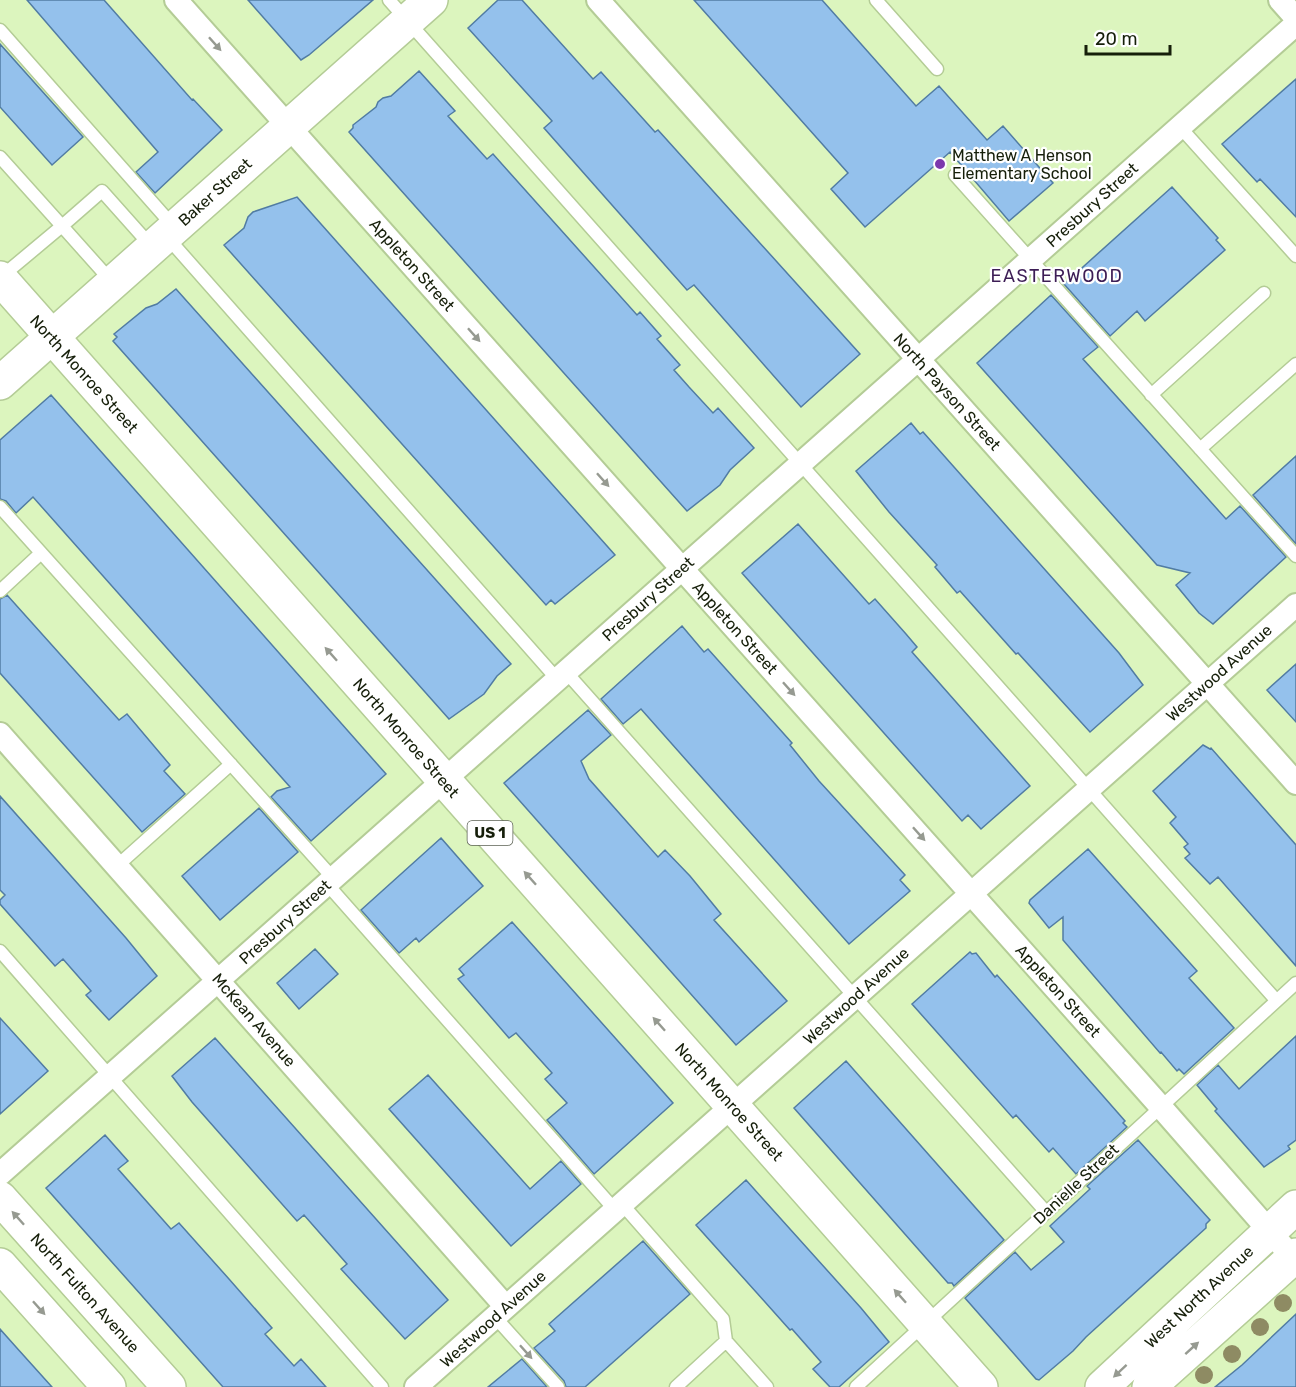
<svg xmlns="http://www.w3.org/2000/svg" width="1296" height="1387" font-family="Rubik,sans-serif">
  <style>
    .building { fill: #94c1ec; stroke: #517ca3; stroke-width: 1.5 }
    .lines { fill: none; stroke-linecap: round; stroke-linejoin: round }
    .lane-casing { stroke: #b4cc96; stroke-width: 15 }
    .street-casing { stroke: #b4cc96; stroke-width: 26 }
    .secondary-casing { stroke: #b4cc96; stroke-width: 36 }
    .primary-casing { stroke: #b4cc96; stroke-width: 36 }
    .lane { stroke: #fff; stroke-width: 12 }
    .street { stroke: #fff; stroke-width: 22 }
    .secondary { stroke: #fff; stroke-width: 33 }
    .primary { stroke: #fff; stroke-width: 33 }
    .tree { fill: #8e8b63 }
    .oneway { fill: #969a91 }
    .poi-dot { fill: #7c39ad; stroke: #fff; stroke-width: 2 }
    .labels { text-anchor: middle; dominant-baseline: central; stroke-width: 4.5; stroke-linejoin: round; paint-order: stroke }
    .shield { fill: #fff; stroke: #5c6254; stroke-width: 1.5 }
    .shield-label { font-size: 15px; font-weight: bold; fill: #161f0a }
    .poi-label { font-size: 16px; fill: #161f0a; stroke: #fff; text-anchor: start }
    .street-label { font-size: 16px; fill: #161f0a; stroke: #fff }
    .neighbourhood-label { font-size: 18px; letter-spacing: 1.5px; fill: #3d1d55; stroke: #fff }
  </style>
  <rect width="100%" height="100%" fill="#dcf5be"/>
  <!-- building -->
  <path class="building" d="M27 0H104L192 100 193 99 222 130 155 193 136 172 158 152Z
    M248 0H373L309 55 301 60Z
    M498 0H522L593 79 601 72 655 132 658 130 860 354 801 407 694 285 687 290 544 128 552 121 468 28Z
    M694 0H822L916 106 939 86 987 140 1003 126 1053 183 1009 221 950 152 865 227 831 189 848 173Z
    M0 44 83 137 52 165 0 107Z
    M419 71 455 111 448 116 487 159 493 154 637 315 640 312 661 336 657 339 680 365 674 370 689 387 713 413 718 408 754 448 730 470 720 485 687 511 349 132 353 128V125L376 107 378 102 383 98 391 96Z
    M1296 79V217L1260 179 1257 182 1222 144Z
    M1172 187 1218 238 1216 240 1225 250 1145 321 1137 311 1110 336 1064 284Z
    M297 197 615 555 555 604 551 600 546 605 224 245 244 228 248 217 253 212Z
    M176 289 511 664 497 676 484 694 449 719 113 341 117 337 114 334 146 308 157 304Z
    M1051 295 1098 347 1083 359 1144 427 1226 519 1240 506 1286 557 1213 624 1199 613 1176 585 1190 573 1157 565 977 363Z
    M51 395 386 774 311 841 271 797 277 791 290 787 33 497 16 513 6 501 0 499V440Z
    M911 423 920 434 923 432 1039 563 1119 653 1143 685 1090 732 1018 653 1016 654 960 591 957 593 935 567 937 565 889 512 856 471Z
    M1296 456V544L1253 495Z
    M798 524 869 604 875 599 906 634 917 647 912 652 1030 786 981 829 968 815 962 821 742 573Z
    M7 595 119 720 127 714 170 765 164 771 185 794 142 832 0 673V599Z
    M682 626 704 652 708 649 792 743 790 745 819 781 905 875 900 880 910 891 849 944 641 709 623 724 601 699Z
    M1296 664V722L1267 690Z
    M588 710 611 735 581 761 589 779 658 857 665 850 690 876 721 914 714 920 787 1001 736 1045 504 783Z
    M1203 745 1210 749 1211 748 1296 845V966L1218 877 1210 884 1185 858 1190 854 1184 847 1188 844 1170 823 1176 817 1153 791Z
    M0 796 126 938 157 976 109 1020 86 995 91 991 63 959 55 966 0 904V900L5 895 0 890Z
    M259 808 298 852 220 920 182 876Z
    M441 838 483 886 419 942 416 938 399 953 361 910Z
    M1088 849 1197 971 1189 978 1234 1028 1184 1074 1179 1069 1177 1071 1161 1052 1160 1053 1063 940V917L1049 928 1029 903 1030 900Z
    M512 922 673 1103 594 1174 547 1120 567 1103 545 1079 552 1073 516 1033 509 1038 458 979 464 975 459 969Z
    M315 949 338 974 299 1009 277 983Z
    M970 952 972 954 976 953 995 977 997 975 1125 1121 1123 1123 1127 1127 1076 1174 1053 1148 1049 1152 1016 1115 1013 1118 912 1004Z
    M0 1018 48 1071 0 1114Z
    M1296 1036V1140L1288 1146 1290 1149 1264 1167 1215 1111 1217 1109 1197 1085 1218 1065 1239 1089Z
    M215 1038 448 1300 405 1339 341 1269 347 1264 304 1215 297 1221 192 1102 172 1076Z
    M846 1061 1004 1240 954 1286 952 1283H948L794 1108Z
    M428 1075 530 1189 561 1161 581 1184 511 1246 389 1109Z
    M105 1135 128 1161 118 1169 171 1229 179 1223 229 1279 272 1328 265 1334 294 1366 301 1359 326 1387H223L46 1188Z
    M1138 1140 1210 1220 1206 1224V1228L1086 1337 1073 1351 1039 1380 1036 1379 965 1298 1015 1252 1031 1270 1064 1242 1050 1226 1090 1189 1087 1186Z
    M746 1180 861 1308 889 1342 839 1387H830L813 1369 821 1362 792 1329 790 1330 696 1225Z
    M643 1241 690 1294 585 1387H566L564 1381 534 1348 555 1331 549 1324Z
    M1296 1314V1387H1215L1242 1365Z
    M0 1329 16 1347 52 1387H0Z
    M522 1359 547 1387H488Z"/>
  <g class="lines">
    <defs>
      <path id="lane" d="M389 0 1276 1000
        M876 0 937 69
        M0 30 174 227
        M1180 127 1296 256
        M0 157 62 226 1 277
        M955 175 1296 556
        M167 237 557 679
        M112 282 62 226 102 191 151 246
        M1151 395 1264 293
        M1200 449 1296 364
        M0 507 333 878
        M0 591 41 553
        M566 672 1046 1212
        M117 866 231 764
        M327 884 615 1210
        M0 951 382 1387
        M622 1204 723 1319 726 1341
        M495 1317 558 1387
        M676 1387 726 1341 767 1387
        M856 1387 1296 983"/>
      <path id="street" d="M176 0 1160 1106 1293 1258
        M598 0 1296 783
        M1280 0 1296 18
        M0 734 506 1307
        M0 1174 1296 24
        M416 1387 1296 605"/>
      <path id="secondary" d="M0 383 431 0"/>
      <path id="primary" d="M0 278 981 1387
        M0 1198 169 1387
        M0 1265 109 1387
        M1102 1387 1296 1207
        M1149 1387 1296 1255"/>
    </defs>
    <!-- lane casing -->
    <use href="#lane" class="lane-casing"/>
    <!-- street casing -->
    <use href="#street" class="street-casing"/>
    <!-- secondary casing -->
    <use href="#secondary" class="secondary-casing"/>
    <!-- primary casing -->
    <use href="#primary" class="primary-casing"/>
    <!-- lane -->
    <use href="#lane" class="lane"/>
    <!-- street -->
    <use href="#street" class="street"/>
    <!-- secondary -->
    <use href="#secondary" class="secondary"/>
    <!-- primary -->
    <use href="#primary" class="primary"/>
  </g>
  <!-- trees -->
  <g class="tree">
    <circle cx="1283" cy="1303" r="9"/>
    <circle cx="1260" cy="1327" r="9"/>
    <circle cx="1232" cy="1354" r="9"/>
    <circle cx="1204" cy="1375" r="9"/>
  </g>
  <!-- one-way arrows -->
  <defs><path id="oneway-solid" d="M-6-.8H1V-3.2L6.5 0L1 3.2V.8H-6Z" transform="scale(1.5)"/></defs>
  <g class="oneway">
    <use href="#oneway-solid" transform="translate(215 44) rotate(48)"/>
    <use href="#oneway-solid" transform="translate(474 335) rotate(48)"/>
    <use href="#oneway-solid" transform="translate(603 480) rotate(48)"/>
    <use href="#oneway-solid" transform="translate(331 654) rotate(-132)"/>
    <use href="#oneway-solid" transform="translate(789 689) rotate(48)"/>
    <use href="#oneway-solid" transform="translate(919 834) rotate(48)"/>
    <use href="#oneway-solid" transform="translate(530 878) rotate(-132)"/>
    <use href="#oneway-solid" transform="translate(659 1024) rotate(-132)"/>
    <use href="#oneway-solid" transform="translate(18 1218) rotate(-132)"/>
    <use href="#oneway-solid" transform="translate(900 1296) rotate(-132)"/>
    <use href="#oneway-solid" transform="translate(39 1308) rotate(48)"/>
    <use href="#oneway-solid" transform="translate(1192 1348) rotate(-42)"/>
    <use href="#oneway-solid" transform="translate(526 1352) rotate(48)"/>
    <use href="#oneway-solid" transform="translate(1120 1371) rotate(137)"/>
  </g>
  <!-- markers -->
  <circle class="poi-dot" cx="940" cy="164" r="6"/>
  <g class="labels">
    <!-- shield labels -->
    <rect class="shield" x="467.5" y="821" width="45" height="24" rx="4.5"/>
    <g class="shield-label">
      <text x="490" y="833">US 1</text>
    </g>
    <!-- poi labels -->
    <g class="poi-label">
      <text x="952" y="155">Matthew A Henson<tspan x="952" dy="18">Elementary School</tspan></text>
    </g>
    <!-- street labels -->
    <g class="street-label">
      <text transform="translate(215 192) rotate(-42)">Baker Street</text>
      <text transform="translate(1092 205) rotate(-42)">Presbury Street</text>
      <text transform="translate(412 265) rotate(48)">Appleton Street</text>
      <text transform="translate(84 374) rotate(48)">North Monroe Street</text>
      <text transform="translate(947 392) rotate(48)">North Payson Street</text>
      <text transform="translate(648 599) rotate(-42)">Presbury Street</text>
      <text transform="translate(735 628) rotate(48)">Appleton Street</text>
      <text transform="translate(1219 673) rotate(-42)">Westwood Avenue</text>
      <text transform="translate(406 738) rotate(49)">North Monroe Street</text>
      <text transform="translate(285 922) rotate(-42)">Presbury Street</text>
      <text transform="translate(1058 991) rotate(48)">Appleton Street</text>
      <text transform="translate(856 996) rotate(-42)">Westwood Avenue</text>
      <text transform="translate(254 1020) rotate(49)">McKean Avenue</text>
      <text transform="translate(729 1102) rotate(48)">North Monroe Street</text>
      <text transform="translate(1076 1184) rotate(-43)">Danielle Street</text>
      <text transform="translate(85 1293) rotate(48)">North Fulton Avenue</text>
      <text transform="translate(1199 1297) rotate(-43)">West North Avenue</text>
      <text transform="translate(493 1319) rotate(-42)">Westwood Avenue</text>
    </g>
    <!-- neighbourhood labels -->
    <g class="neighbourhood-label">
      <text x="1057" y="276">EASTERWOOD</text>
    </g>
  </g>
  <!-- scale -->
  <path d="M1086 45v9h84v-9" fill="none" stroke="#161f0a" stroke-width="3"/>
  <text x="1095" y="45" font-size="18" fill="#161f0a" stroke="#ffffff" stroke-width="4.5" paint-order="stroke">20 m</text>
</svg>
